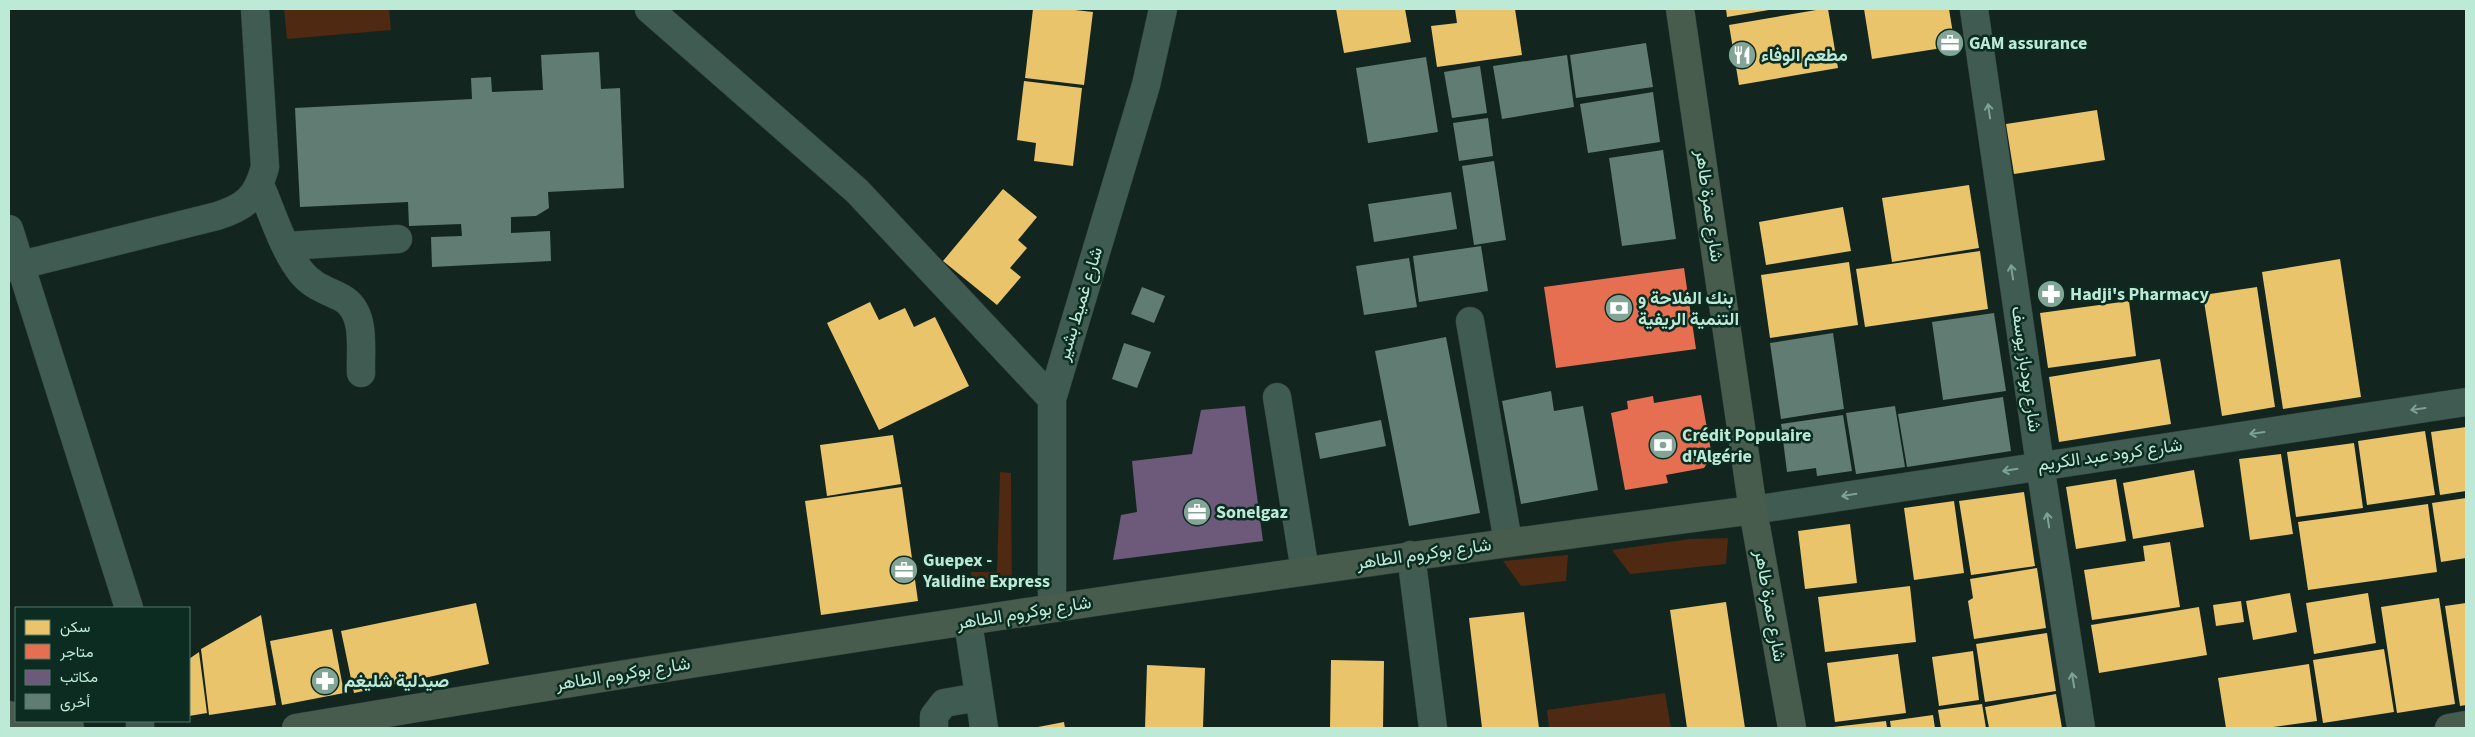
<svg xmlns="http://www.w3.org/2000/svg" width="2475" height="737" font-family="'Source Sans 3',Vazirmatn,sans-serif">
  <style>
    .green { fill: #4f2911 }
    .homes { fill: #e9c46a }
    .shops { fill: #e76f51 }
    .offices { fill: #6d597a }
    .building { fill: #617c72 }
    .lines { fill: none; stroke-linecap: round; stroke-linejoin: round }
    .minor-casing { stroke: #31423c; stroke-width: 29 }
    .major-casing { stroke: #31423c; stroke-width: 29 }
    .minor { stroke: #3f5b52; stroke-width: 28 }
    .major { stroke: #485c4e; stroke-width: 28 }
    .oneway { stroke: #7ea294 }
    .labels { text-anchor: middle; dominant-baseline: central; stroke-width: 5; stroke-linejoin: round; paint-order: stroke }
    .poi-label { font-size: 18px; font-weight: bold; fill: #bdead7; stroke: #0c2c21; text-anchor: start }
    .street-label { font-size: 18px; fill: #bdead7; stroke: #0c2c21 }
  </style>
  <rect width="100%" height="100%" fill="#13251f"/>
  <!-- green -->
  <path class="green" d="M284 9H389L391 30 287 39Z
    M1000 472 1011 473 1012 589H971V572H997Z
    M1728 538 1726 564 1630 574 1612 550 1690 539Z
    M1568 555 1566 581 1521 586 1503 561Z
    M1665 693 1671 728H1549L1547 710Z"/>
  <!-- homes -->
  <path class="homes" d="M1033 9H1066L1093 12 1084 85 1025 78Z
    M1336 9H1405L1411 42 1344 53Z
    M1455 9H1515L1522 55 1437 67 1431 26 1457 23Z
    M1726 9H1769V10L1727 17Z
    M1822 9H1828L1838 68 1739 85 1729 25Z
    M1864 9H1949L1955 46 1872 59Z
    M1024 81 1082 88 1073 166 1034 161 1036 143 1017 140Z
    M2097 110 2105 160 2014 174 2006 124Z
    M1969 185 1979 248 1892 262 1882 198Z
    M1003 189 1037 217 1018 240 1027 248 1010 268 1021 277 997 305 943 261Z
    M1843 207 1851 251 1766 265 1759 222Z
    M1980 251 1988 309 1865 327 1856 269Z
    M2340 259 2361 397 2283 409 2262 272Z
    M1849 262 1858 325 1770 338 1761 275Z
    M2257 287 2275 407 2222 416 2203 295Z
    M2129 301 2136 356 2048 368 2040 313Z
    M870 302 879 320 905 308 914 327 935 317 969 386 879 430 827 323Z
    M2160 359 2171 424 2059 442 2049 377Z
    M2466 427V491L2440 495 2431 432Z
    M2425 431 2435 495 2367 505 2358 441Z
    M893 435 901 484 827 496 820 445Z
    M2354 443 2363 508 2296 517 2287 452Z
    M2281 454 2293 534 2250 540 2239 459Z
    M2194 470 2204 527 2133 539 2123 483Z
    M2116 479 2126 541 2076 549 2066 487Z
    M902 487 918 601 821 615 805 501Z
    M2024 492 2035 566 1971 575 1959 501Z
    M2466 498V558L2441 562 2432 503Z
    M1954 501 1964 573 1914 580 1904 508Z
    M2428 504 2437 572 2308 590 2298 522Z
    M1850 524 1857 583 1805 589 1798 531Z
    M2170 542 2180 607 2092 620 2084 570 2145 561 2143 546Z
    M2037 568 2046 628 1974 639 1968 601 1973 598 1970 579Z
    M1910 586 1916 642 1825 652 1818 597Z
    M2290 593 2297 632 2253 640 2246 601Z
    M2368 593 2376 643 2314 654 2306 603Z
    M2439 598 2455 704 2397 713 2381 607Z
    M2241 601 2244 622 2216 626 2213 605Z
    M1726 602 1745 728H1687L1670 610Z
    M476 603 489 664 354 693 341 631Z
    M2466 603V705L2460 706 2445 606Z
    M2199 607 2207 655 2099 673 2091 625Z
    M1524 612 1539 728H1482L1469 618Z
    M261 615 276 705 209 715 201 649Z
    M332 629 344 693 282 705 270 641Z
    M2047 633 2056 691 1985 702 1976 644Z
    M2384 649 2394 712 2323 723 2313 660Z
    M1973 651 1979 700 1939 706 1932 657Z
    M199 652 207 713 189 716V659Z
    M1898 654 1906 713 1835 722 1827 663Z
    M1331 660 1384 661 1383 728H1330Z
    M2309 664 2317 721 2266 728H2226L2218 678Z
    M1147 665 1205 668 1203 728H1145Z
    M2056 694 2062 728H1989L1985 707Z
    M1982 704 1986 728H1941L1938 710Z
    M1933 715 1935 728H1891L1890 721Z
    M1886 721 1887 728H1833V727Z
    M1064 722 1065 728H1038V727Z"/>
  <!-- shops -->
  <path class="shops" d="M1684 268 1696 349 1556 368 1544 287Z
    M1701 395 1712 456 1704 468 1666 475 1668 483 1625 490 1611 413 1628 409 1627 401 1653 396 1654 403Z"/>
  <!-- offices -->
  <path class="offices" d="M1245 406 1263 541 1113 560 1121 515 1137 512 1132 461 1192 454 1201 410Z"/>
  <!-- building -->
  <path class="building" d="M1646 43 1653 87 1576 98 1570 55Z
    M599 52 601 89 620 88 624 188 548 192 549 208 536 216 511 217V233L550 231 551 261 432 267 431 237 462 236 461 224 409 226 408 202 300 207 295 108 472 99 471 78 491 77 492 92 543 90 541 55Z
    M1567 55 1574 107 1502 119 1493 66Z
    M1426 57 1438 132 1368 143 1356 68Z
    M1480 66 1487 113 1452 118 1444 72Z
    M1653 92 1660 142 1588 153 1580 104Z
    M1488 118 1493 156 1459 161 1453 123Z
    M1663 150 1676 239 1622 246 1609 158Z
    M1494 161 1506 240 1474 245 1462 166Z
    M1451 192 1457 229 1374 242 1368 204Z
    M1481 246 1488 291 1419 302 1413 256Z
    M1409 258 1417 307 1364 315 1356 266Z
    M1142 287 1165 296 1154 323 1131 314Z
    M1994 313 2006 391 1943 400 1932 322Z
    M1833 333 1844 409 1781 419 1770 343Z
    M1446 337 1480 513 1409 526 1375 351Z
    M1124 343 1151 352 1137 388 1112 379Z
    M1551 391 1554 411 1583 406 1598 490 1521 504 1502 401Z
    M2003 397 2011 451 1907 467 1898 414Z
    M1895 406 1905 467 1856 474 1846 413Z
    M1843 415 1852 471 1817 476 1816 468 1787 472 1781 424Z
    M1381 420 1386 446 1320 459 1315 433Z"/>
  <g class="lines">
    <defs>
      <path id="minor" d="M649 9 857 191 1052 399
        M1974 9 2040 465 2081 728
        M260 185C272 212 283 249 301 272 313 287 327 290 342 298 367 312 360 349 361 373
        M9 229 129 608
        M287 246 398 239
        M9 268 217 216C246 207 257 197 265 167L255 9
        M1470 321 1508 542
        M1277 397 1305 571
        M1753 510 2466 402
        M1411 555 1433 728
        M1052 607V399L1146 85 1163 9
        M968 622 984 728
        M140 721V728
        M934 728V716L944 703 979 697"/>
      <path id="major" d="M1680 9 1753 510 1792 728
        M9 715 16 719
        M33 721 70 728
        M296 728C780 647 1266 574 1753 510
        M2449 728 2466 725"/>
    </defs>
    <!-- minor casing -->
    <use href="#minor" class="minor-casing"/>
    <!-- major casing -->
    <use href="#major" class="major-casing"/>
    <!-- minor -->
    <use href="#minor" class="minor"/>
    <!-- major -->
    <use href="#major" class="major"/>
  </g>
  <!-- one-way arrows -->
  <defs><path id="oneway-shaft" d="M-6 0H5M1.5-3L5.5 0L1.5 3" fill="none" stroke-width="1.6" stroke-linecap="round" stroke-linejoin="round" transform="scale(1.25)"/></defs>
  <g class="oneway">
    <use href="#oneway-shaft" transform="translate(1989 111) rotate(-98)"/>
    <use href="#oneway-shaft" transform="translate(2012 272) rotate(-98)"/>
    <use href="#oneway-shaft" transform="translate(2418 409) rotate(172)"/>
    <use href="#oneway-shaft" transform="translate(2257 433) rotate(172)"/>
    <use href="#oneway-shaft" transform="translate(2010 470) rotate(171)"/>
    <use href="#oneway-shaft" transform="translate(1849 495) rotate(171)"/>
    <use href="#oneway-shaft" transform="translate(2048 520) rotate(-99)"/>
    <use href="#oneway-shaft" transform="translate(2073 680) rotate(-99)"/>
  </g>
  <!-- icons -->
  <defs>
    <symbol id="office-disc" viewBox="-11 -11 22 22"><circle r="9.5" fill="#82a597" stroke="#0c2c21"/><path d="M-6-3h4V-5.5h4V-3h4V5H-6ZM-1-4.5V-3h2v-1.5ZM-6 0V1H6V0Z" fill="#fff"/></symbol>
    <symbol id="restaurant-disc" viewBox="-11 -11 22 22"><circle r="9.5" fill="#82a597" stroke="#0c2c21"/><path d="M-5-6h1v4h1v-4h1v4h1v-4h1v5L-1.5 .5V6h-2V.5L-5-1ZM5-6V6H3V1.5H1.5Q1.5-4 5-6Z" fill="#fff"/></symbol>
    <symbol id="pharmacy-disc" viewBox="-11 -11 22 22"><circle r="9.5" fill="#82a597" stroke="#0c2c21"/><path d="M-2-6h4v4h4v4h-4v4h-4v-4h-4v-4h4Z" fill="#fff"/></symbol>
    <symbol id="bank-disc" viewBox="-11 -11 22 22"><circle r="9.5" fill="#82a597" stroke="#0c2c21"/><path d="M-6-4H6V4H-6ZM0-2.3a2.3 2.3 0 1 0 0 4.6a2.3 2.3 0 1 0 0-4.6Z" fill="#fff"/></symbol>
  </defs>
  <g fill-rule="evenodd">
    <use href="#office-disc" x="1934" y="27" width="32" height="32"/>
    <use href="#restaurant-disc" x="1726" y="39" width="32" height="32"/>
    <use href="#pharmacy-disc" x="2035" y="278" width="32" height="32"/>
    <use href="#bank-disc" x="1603" y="292" width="32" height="32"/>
    <use href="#bank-disc" x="1647" y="429" width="32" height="32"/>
    <use href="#office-disc" x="1181" y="496" width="32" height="32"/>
    <use href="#office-disc" x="888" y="554" width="32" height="32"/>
    <use href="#pharmacy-disc" x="309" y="665" width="32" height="32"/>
  </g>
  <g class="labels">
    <!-- poi labels -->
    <g class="poi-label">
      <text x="1969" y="43">GAM assurance</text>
      <text x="1761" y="55">مطعم الوفاء</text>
      <text x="2070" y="294">Hadji's Pharmacy</text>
      <text x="1638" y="298">بنك الفلاحة و<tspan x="1638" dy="21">التنمية الريفية</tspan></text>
      <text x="1682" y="435">Crédit Populaire<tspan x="1682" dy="21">d'Algérie</tspan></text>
      <text x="1216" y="512">Sonelgaz</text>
      <text x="923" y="560">Guepex -<tspan x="923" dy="21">Yalidine Express</tspan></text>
      <text x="344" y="681">صيدلية شليغم</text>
    </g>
    <!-- street labels -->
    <g class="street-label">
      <text transform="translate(1709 206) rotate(82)">شارع عمرة طاهر</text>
      <text transform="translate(1080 304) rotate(-73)">شارع غميط بشير</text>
      <text transform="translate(2026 369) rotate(82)">شارع بودباز يوسف</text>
      <text transform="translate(2110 455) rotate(-8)">شارع كرود عبد الكريم</text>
      <text transform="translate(1424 554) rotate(-8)">شارع بوكروم الطاهر</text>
      <text transform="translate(1770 606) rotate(80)">شارع عمرة طاهر</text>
      <text transform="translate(1024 613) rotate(-9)">شارع بوكروم الطاهر</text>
      <text transform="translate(623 674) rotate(-9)">شارع بوكروم الطاهر</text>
    </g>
  </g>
  <!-- border -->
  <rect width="2475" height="737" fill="none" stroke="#bdead7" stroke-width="20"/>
  <!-- legend -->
  <rect x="15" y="607" width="175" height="115" fill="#0c2c21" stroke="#53786a"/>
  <rect x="25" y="620" width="25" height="15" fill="#e9c46a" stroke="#53786a"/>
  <text x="60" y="632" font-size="15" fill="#bdead7">سكن</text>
  <rect x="25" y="644" width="25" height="15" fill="#e76f51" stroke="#53786a"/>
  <text x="60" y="657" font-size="15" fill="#bdead7">متاجر</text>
  <rect x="25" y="670" width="25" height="15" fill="#6d597a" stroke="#53786a"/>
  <text x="60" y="682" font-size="15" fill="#bdead7">مكاتب</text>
  <rect x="25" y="694" width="25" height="15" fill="#617c72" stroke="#53786a"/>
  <text x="60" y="707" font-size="15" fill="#bdead7">أخرى</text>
</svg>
